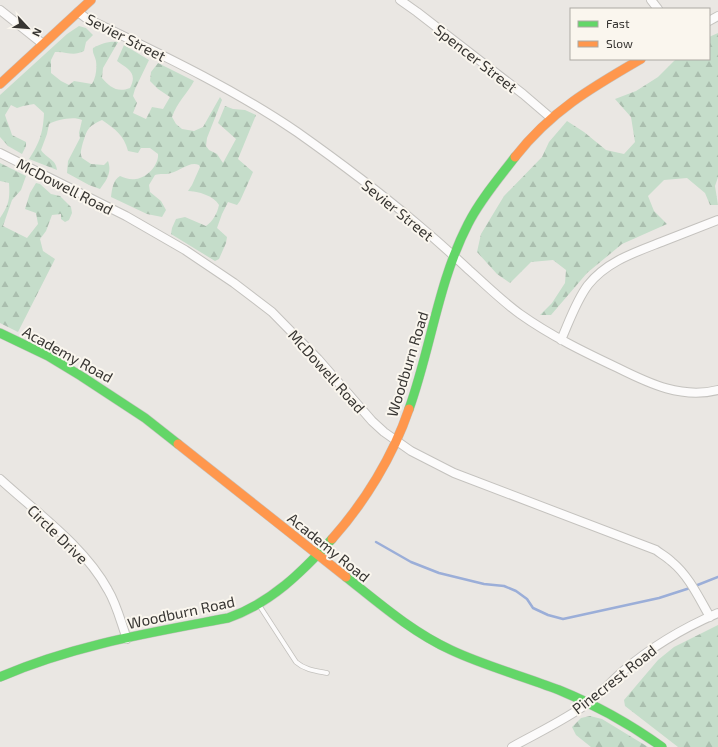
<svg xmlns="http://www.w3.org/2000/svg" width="718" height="747" font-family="'Exo 2',sans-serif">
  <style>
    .forest { fill: url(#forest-firs) }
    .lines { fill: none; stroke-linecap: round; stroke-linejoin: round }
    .stream { stroke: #9baed8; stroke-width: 2.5 }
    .lane-casing { stroke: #c4c2be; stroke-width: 5.5 }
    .street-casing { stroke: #c4c2be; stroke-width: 10 }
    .fast-casing { stroke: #c4c2be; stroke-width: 10 }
    .slow-casing { stroke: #c4c2be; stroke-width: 10 }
    .lane { stroke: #fcfbfb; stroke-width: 4 }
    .street { stroke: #fcfbfb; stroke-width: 8 }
    .fast { stroke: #63d668; stroke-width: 9 }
    .slow { stroke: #ff974d; stroke-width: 9 }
    .labels { text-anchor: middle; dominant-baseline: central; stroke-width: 4; stroke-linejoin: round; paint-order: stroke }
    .street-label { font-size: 15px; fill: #373532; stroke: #faf6ee }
  </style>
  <defs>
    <pattern id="forest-firs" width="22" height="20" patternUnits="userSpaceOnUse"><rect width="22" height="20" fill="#c5ddca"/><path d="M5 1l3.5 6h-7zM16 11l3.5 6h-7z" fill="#aabeae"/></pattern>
  </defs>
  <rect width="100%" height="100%" fill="#eae7e3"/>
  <!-- forest -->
  <path class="forest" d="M79 26 86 28 93 35 86 42 84 51C72 57 67 51 55 52L51 60V73L61 81 69 85 74 81 92 84C96 77 97 69 96 61 95 56 92 53 93 48 101 44 108 41 118 42L103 68 102 78C110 87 117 93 130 88 138 73 128 69 117 61L124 45 149 60 135 89 133 96 137 103 133 113 146 119 152 107 163 109 170 97 158 89 150 81 151 72 158 63 194 81C187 94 177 102 172 117L176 124 182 129 194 131 203 127 220 97 222 100 207 138 206 146 209 150 217 154 223 163 236 139 218 123 225 106 233 109 245 110 256 115 238 159 253 172 240 201 237 205 228 202 222 214 217 228 227 237 226 243 219 259 215 261 171 234 172 228 176 219 185 217 206 226C213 221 217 214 219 205 214 196 198 191 188 191L192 185 200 167 199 165C189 161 181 171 171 173 166 175 160 173 155 175L149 185 150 192 161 201 166 210 162 217 147 214 111 197C112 189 113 180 120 176 125 178 130 180 136 179 147 178 159 165 158 154L150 148H141L138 153 128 151C124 135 115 129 102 120 86 127 87 131 82 146 81 151 80 153 82 158L91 164 104 165 108 161C112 172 107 180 100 189L89 185 67 173 68 161 80 138 79 133 82 120C73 116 57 120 49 124L47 134 41 150C46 158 56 159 57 170L29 159C40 142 43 133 44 113L34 104 23 106 17 108 11 105 5 115C7 122 10 128 12 135L26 142V146L22 154 8 146 0 137V95L67 34Z
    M718 33V177L715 186 718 205H710L705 193 687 178 664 180 648 196 654 211 667 224 622 244 587 273 551 315H540L552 303 565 283 566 270 553 260 531 262 510 283 497 274 477 252 481 234 504 196 542 157 549 142 567 121 584 132 606 150 624 154 635 142 631 117 615 99 636 91 658 77 676 59H709V37Z
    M0 163 26 176 21 190 12 200 3 226 27 238 38 224 36 213 25 209 30 193 36 183 40 184 51 194 60 196 71 207 72 213 69 220 65 222 61 219V214L52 215 46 231 40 239 43 251 55 259 18 332 0 323V218C9 205 10 199 9 183L0 181Z
    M718 625V747H678L625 706 624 700 658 660 674 647Z
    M590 716 602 719 648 747H591L576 735 572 727 581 718Z"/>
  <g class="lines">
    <!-- stream -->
    <path class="stream" d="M376 542 411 562 439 573 484 584 504 586 516 591 527 599 533 608 548 615 563 619 659 598 690 588
      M695 586 718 577"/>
    <defs>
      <path id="lane" d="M259 605 296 662C305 670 316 671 327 673"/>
      <path id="street" d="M400 0 417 12 523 94 551 118
        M651 0 658 9
        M0 10 43 44
        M78 12 86 18C158 53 231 87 297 132 338 161 378 191 416 223 434 238 452 254 469 270 486 285 502 301 520 314 551 336 584 352 618 368 650 384 682 399 718 390
        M709 21 718 16
        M0 153 126 216 185 250 234 283 272 312 318 359 372 421 384 432 411 451 454 473 656 550C661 554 667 557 672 562 689 576 699 598 710 617
        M561 340C569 322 576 301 588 285 607 261 636 252 664 241 682 234 700 227 718 220
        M0 479C37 513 84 546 108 590 117 605 121 623 127 639
        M512 747C537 733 565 720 588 703 600 694 611 682 622 672 651 647 683 628 718 613"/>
      <path id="fast" d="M0 333 48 356 81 376 145 418 178 444
        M409 409C431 348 438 282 468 224 480 200 499 178 515 157
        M346 577C380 604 412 632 451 650 485 666 523 676 559 690 596 705 630 724 662 747
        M0 677C74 645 149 633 228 618 271 603 302 572 332 539"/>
      <path id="slow" d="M0 84 91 0
        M515 157C551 111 591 88 641 59
        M178 444 346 577
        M332 539C365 502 393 456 409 409"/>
    </defs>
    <!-- lane casing -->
    <use href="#lane" class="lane-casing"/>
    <!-- street casing -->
    <use href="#street" class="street-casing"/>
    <!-- fast casing -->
    <use href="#fast" class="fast-casing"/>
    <!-- slow casing -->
    <use href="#slow" class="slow-casing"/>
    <!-- lane -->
    <use href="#lane" class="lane"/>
    <!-- street -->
    <use href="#street" class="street"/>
    <!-- fast -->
    <use href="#fast" class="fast"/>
    <!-- slow -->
    <use href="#slow" class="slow"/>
  </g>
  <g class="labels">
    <!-- street labels -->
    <g class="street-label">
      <text transform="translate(126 37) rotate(27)">Sevier Street</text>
      <text transform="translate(476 58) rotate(38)">Spencer Street</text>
      <text transform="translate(65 186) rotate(27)">McDowell Road</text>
      <text transform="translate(398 210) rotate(39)">Sevier Street</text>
      <text transform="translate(68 354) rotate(29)">Academy Road</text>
      <text transform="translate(407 364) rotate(-73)">Woodburn Road</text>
      <text transform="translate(327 371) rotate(48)">McDowell Road</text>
      <text transform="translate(58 534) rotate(44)">Circle Drive</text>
      <text transform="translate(329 547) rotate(39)">Academy Road</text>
      <text transform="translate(181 612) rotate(-12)">Woodburn Road</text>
      <text transform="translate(614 679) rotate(-38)">Pinecrest Road</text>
    </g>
  </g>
  <!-- legend -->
  <rect x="570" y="8" width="140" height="52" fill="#faf6ee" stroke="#aca9a3"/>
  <rect x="578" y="21" width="20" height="6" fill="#63d668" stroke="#aca9a3"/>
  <text x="606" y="28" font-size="12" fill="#373532">Fast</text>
  <rect x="578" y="41" width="20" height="6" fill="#ff974d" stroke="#aca9a3"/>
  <text x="606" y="48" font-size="12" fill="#373532">Slow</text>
  <!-- north arrow -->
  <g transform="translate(28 28) rotate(116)" stroke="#faf6ee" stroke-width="3" paint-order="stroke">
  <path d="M0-3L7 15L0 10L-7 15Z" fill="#373532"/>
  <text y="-6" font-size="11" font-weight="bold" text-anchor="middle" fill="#373532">N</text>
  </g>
</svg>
